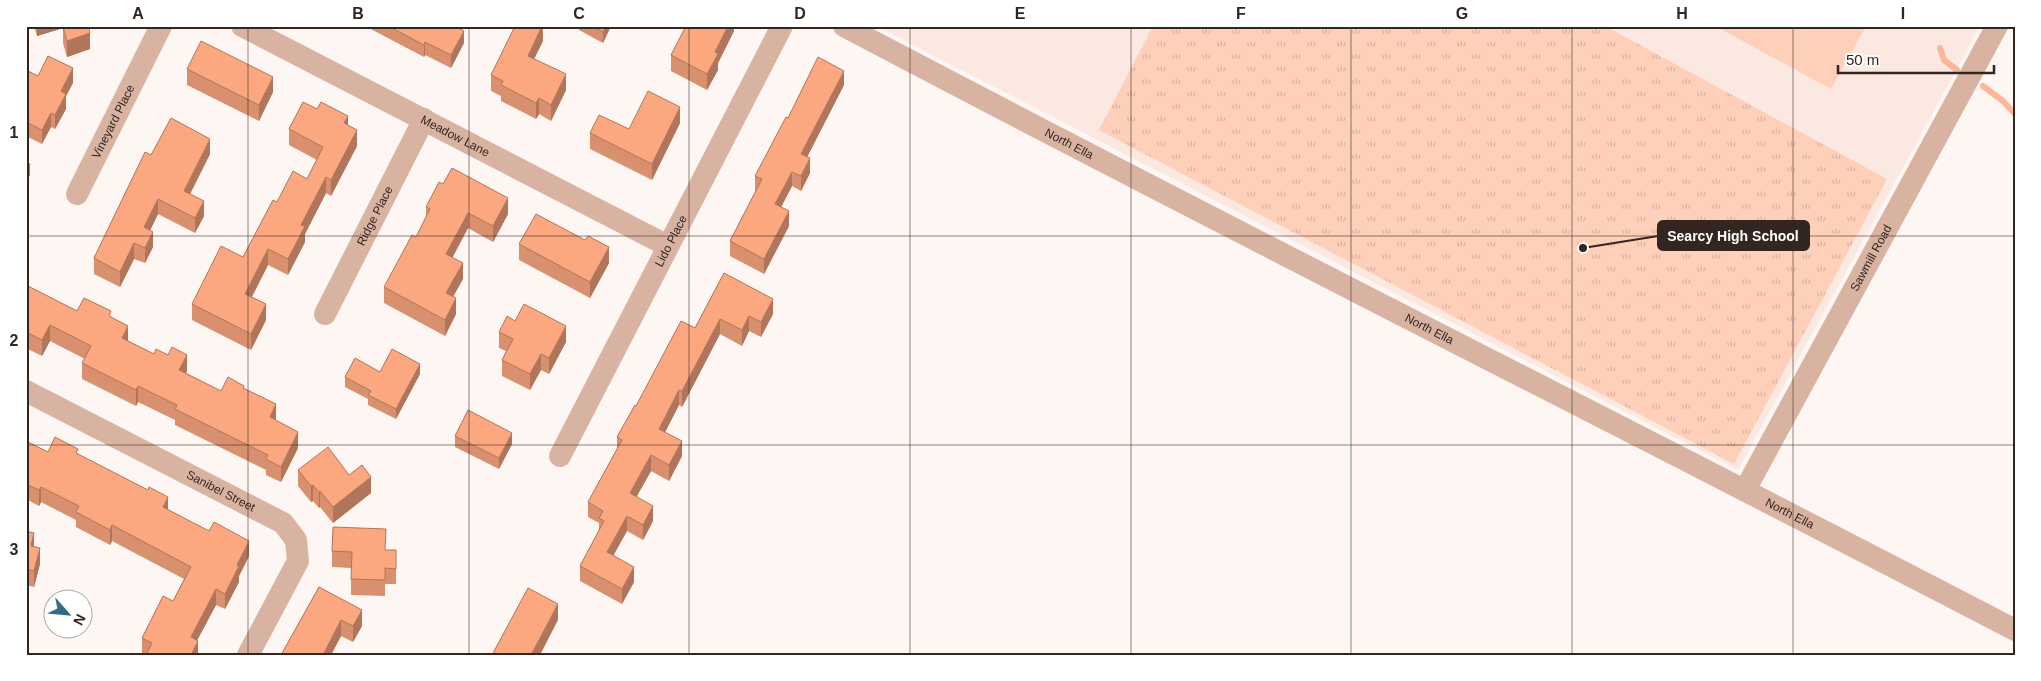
<svg xmlns="http://www.w3.org/2000/svg" width="2041" height="681" font-family="Helvetica,sans-serif">
  <style>
    .built { fill: #fbe8e0 }
    .grass { fill: url(#grass-tufts) }
    .pitch { fill: #fecfb9 }
    .lines { fill: none; stroke-linecap: round; stroke-linejoin: round }
    .stream { stroke: #fcb798; stroke-width: 6 }
    .minor { stroke: #d9b3a2; stroke-width: 22 }
    .wall { fill: #d8906e }
    .shaded-wall { fill: #b0755a }
    .building { fill: #fba780; stroke: #b0755a }
    .grid { fill: none; stroke: #33251f; stroke-width: 1; stroke-opacity: 0.55 }
    .labels { text-anchor: middle; dominant-baseline: central; stroke-width: 4; stroke-linejoin: round; paint-order: stroke }
    .street-label { font-size: 12px; fill: #33251f; stroke: #fff }
    .leader { fill: none; stroke: #33251f; stroke-width: 2 }
    .callout-dot { fill: #33251f; stroke: #fff; stroke-width: 2 }
    .callout { fill: #33251f; stroke: #33251f; stroke-width: 2 }
    .callout-label { font-size: 14px; text-anchor: middle; font-weight: bold; fill: #fff }
    .neatline { fill: none; stroke: #33251f; stroke-width: 2 }
    .grid-label { font-size: 16px; text-anchor: middle; font-weight: bold; fill: #33251f }
  </style>
  <defs>
    <pattern id="grass-tufts" width="24" height="20" patternUnits="userSpaceOnUse" patternTransform="scale(1.25)"><rect width="24" height="20" fill="#fecfb9"/><path d="M3 7l-1-3M5 7V3M7 7l1-3M15 17l-1-3M17 17v-4M19 17l1-3" fill="none" stroke="#dab29f"/></pattern>
  </defs>
  <rect width="100%" height="100%" fill="#fef6f3"/>
  <!-- built -->
  <path class="built" d="M876 26H1980L1738 470Z"/>
  <!-- grass -->
  <path class="grass" d="M1153 26H1605L1887 179 1734 464 1099 130Z"/>
  <!-- pitch -->
  <path class="pitch" d="M1715 26H1866L1831 89Z"/>
  <g class="lines">
    <!-- stream -->
    <path class="stream" d="M1940 48 1944 60 1957 70
      M1983 86 2003 101 2015 114"/>
    <!-- minor -->
    <g class="minor">
      <path id="s1" d="M242 26 668 246"/>
      <path id="s2" d="M844 26C1232 231 1625 427 2015 630"/>
      <path id="s3" d="M77 194 161 26"/>
      <path id="s4" d="M325 314 424 119"/>
      <path id="s5" d="M26 391 283 523 296 540 298 561 248 655"/>
      <path id="s6" d="M560 456 782 26"/>
      <path id="s7" d="M1745 490 1997 26"/>
    </g>
  </g>
  <!-- wall -->
  <path class="wall" d="M34 26H88L90 49 67 57 63 43V28L37 36Z
    M357 26H364L363 29Z
    M365 26H455L464 43 451 68 425 55 424 57Z
    M543 26V41L534 59 566 90 551 121 539 114 536 119 501 101V96L491 91V75Z
    M579 26H611L603 43 579 30Z
    M734 26V31L718 63V70L707 90 671 71V55Z
    M187 69 273 92 259 121 187 85Z
    M26 70 38 76 73 83 66 96V109L55 129 51 127 42 144 26 136Z
    M844 85 807 157 810 173 801 191 792 186 781 207 789 226 764 274 730 256V241L756 191H755V176L788 118Z
    M680 123 652 180 590 149V133L629 129Z
    M348 125 357 146 331 196 326 193 305 234V242L288 275 268 265 252 297 266 320 251 350 192 320V304L243 257 277 202 307 179 317 160 289 145V129Z
    M210 154 190 194 204 216 195 233 158 214 150 230 153 247 145 263 134 259 120 287 94 274V258L151 155Z
    M426 207 508 214 493 242 468 228 452 257 463 279 453 297 456 314 445 336 384 303V287L416 237 426 217Z
    M519 244 609 263 590 298 519 260Z
    M724 273 773 314 761 337 749 331 742 346 720 334 682 407 679 405 665 432 682 456 669 481 651 471 637 496 653 521 643 540 627 531 613 555 634 582 622 604 580 581V566L599 531V523L588 517V502L617 449V437L636 406 695 328Z
    M26 285 77 311 111 317 128 341 187 371 186 373 221 391 244 388 276 420 298 448 281 482 266 475V470L175 425V420L138 402 136 406 82 379V363L85 359 50 341 42 356 26 348Z
    M515 321 566 342 549 374 541 370 530 390 502 376V360L506 351 499 348V332Z
    M380 372 420 374 396 419 368 405V399L345 387V377Z
    M455 436 512 444 499 469 455 447Z
    M26 441 48 452 78 454 168 510 249 556 239 576V582L225 609 216 605 197 640 198 655H145L142 653V638L173 601 184 579 112 541 110 545 76 527V520L41 502 39 506 26 499Z
    M298 470 349 475 371 493 333 523 320 507 319 508 313 501 311 502 298 486Z
    M26 531 34 547 40 564 34 587 26 585Z
    M385 550H396V584H385V596L351 595V568L332 567V551Z
    M319 587 362 626 353 642 341 636 331 655H281Z"/>
  <!-- shaded-wall -->
  <path class="shaded-wall" d="M37 26H70L37 36Z
    M542 26 543 41 528 71V56Z
    M606 26H611L603 43V32Z
    M728 26H734V31L718 63V70L707 90V74L715 52Z
    M464 31V43L451 68V55Z
    M90 33V49L67 57V41Z
    M425 42V55L424 57V45Z
    M73 68V83L66 96V109L55 129V115L61 91Z
    M844 71V85L801 169V154Z
    M566 74V90L551 121V105Z
    M273 77V92L259 121V105Z
    M539 98V114L536 119V103Z
    M680 107V123L652 180V164Z
    M51 113V127L42 144V130Z
    M348 116V132L344 123Z
    M357 130V146L331 196V180Z
    M210 139V154L184 206V191Z
    M810 158V173L801 191V176Z
    M30 164V175L26 183V172Z
    M792 172V186L775 219V204Z
    M326 177V193L305 234V242L288 275V259L301 225Z
    M508 198V214L493 242V226Z
    M158 199V214L144 243V227Z
    M204 201V216L195 233V218Z
    M789 211V226L764 274V259Z
    M468 213V228L446 270V254Z
    M153 232V247L145 263V248Z
    M134 243V259L120 287V272Z
    M609 247V263L590 298V282Z
    M268 249V265L245 310V294Z
    M463 263V279L446 309V293Z
    M456 298V314L445 336V320Z
    M773 299V314L761 337V322Z
    M266 304V320L251 350V334Z
    M749 316V331L742 346V330Z
    M720 319V334L682 407V391Z
    M50 325V341L42 356V340Z
    M128 326V342L122 338Z
    M566 326V342L549 374V358Z
    M541 354V370L530 390V374Z
    M187 355V371L179 386V370Z
    M420 364V374L396 419V409Z
    M138 386V402L136 406V390Z
    M679 390V405L659 444V429Z
    M276 404V420L270 417Z
    M298 432V448L281 482V467Z
    M512 433V444L499 469V458Z
    M682 441V456L669 481V465Z
    M651 455V471L630 508V493Z
    M371 477V493L333 523V507Z
    M313 485V501L311 502V486Z
    M41 487V502L39 506V490Z
    M320 491V507L319 508V492Z
    M168 497V512L163 507Z
    M653 506V521L643 540V525Z
    M627 516V531L607 567V552Z
    M112 525V541L110 545V530Z
    M34 533V549L31 546Z
    M249 541V556L239 576V582L225 609V594L237 565Z
    M40 548V564L34 587V571Z
    M634 567V582L622 604V589Z
    M216 589V605L191 652V637Z
    M558 604V620L540 655H531Z
    M27 606V622L26 624V608Z
    M362 610V626L353 642V626Z
    M341 620V636L331 655H323Z
    M198 641V655H191Z"/>
  <!-- building -->
  <path class="building" d="M63 26H88L90 33 67 41 63 27Z
    M388 26H455L464 31 451 55 425 42 424 45Z
    M515 26H542L528 56 566 74 551 105 539 98 536 103 501 85 503 81 491 75Z
    M593 26H606L603 32Z
    M686 26H728L715 52 718 54 707 74 671 55Z
    M201 41 273 77 259 105 187 69Z
    M48 56 73 68 61 91 66 94 55 115 51 113 42 130 26 122V70L38 76Z
    M818 57 844 71 801 154 810 158 801 176 792 172 775 204 789 211 764 259 730 241 762 179 755 176 786 117 788 118Z
    M648 91 680 107 652 164 590 133 599 115 629 129Z
    M303 102 317 109 321 102 348 116 344 123 357 130 331 180 326 177 301 225 305 226 288 259 268 249 245 294 266 304 251 334 192 304 221 246 243 257 273 200 277 202 293 171 307 179 323 147 289 129Z
    M171 118 210 139 184 191 204 201 195 218 158 199 144 227 153 232 145 248 134 243 120 272 94 258 145 152 151 155Z
    M26 163 30 164 26 172Z
    M452 168 508 198 493 226 468 213 446 254 463 263 446 293 456 298 445 320 384 287 412 235 416 237 430 209 426 207 439 182 443 184Z
    M536 214 585 240 588 236 609 247 590 282 519 244Z
    M724 273 773 299 761 322 749 316 742 330 720 319 682 391 679 390 659 429 682 441 669 465 651 455 630 493 653 506 643 525 627 516 607 552 634 567 622 589 580 566 604 521 599 518 603 511 588 502 622 440 617 437 635 405 636 406 681 321 695 328Z
    M26 285 77 311 84 298 111 311 109 316 128 326 122 338 154 354 156 349 168 355 172 347 187 355 179 370 221 391 228 377 244 386 243 388 276 404 270 417 298 432 281 467 266 459 268 455 175 409 177 405 138 386 136 390 82 363 91 346 50 325 42 340 26 332Z
    M524 304 566 326 549 358 541 354 530 374 502 360 513 339 499 332 507 316 515 321Z
    M392 349 420 364 396 409 368 395 371 391 345 377 355 358 380 372Z
    M468 410 512 433 499 458 455 436Z
    M55 437 78 449 76 453 148 490 149 487 168 497 163 507 209 531 214 522 249 541 237 565 239 566 225 594 216 589 191 637 198 641 191 655H146L152 643 142 638 163 596 173 601 191 567 112 525 110 530 76 512 79 506 41 487 39 490 26 484V441L48 452Z
    M328 447 349 475 362 465 371 477 333 507 320 491 319 492 313 485 311 486 298 470Z
    M333 527 386 529 385 550H396V569L385 568V580L351 579 352 552 332 551Z
    M26 531 34 533 31 546 40 548 34 571 26 569Z
    M319 587 362 610 353 626 341 620 323 655H281Z
    M528 588 558 604 531 655H492Z"/>
  <!-- grid -->
  <path class="grid" d="M248 26V655M469 26V655M689 26V655M910 26V655M1131 26V655M1351 26V655M1572 26V655M1793 26V655M26 236H2015M26 445H2015"/>
  <g class="labels">
    <!-- street labels -->
    <g class="street-label">
      <text stroke="none"><textPath href="#s3" startOffset="81">Vineyard Place</textPath></text>
      <text stroke="none"><textPath href="#s1" startOffset="240">Meadow Lane</textPath></text>
      <text stroke="none"><textPath href="#s2" startOffset="254">North Ella</textPath></text>
      <text stroke="none"><textPath href="#s4" startOffset="110">Ridge Place</textPath></text>
      <text stroke="none"><textPath href="#s6" startOffset="242">Lido Place</textPath></text>
      <text stroke="none"><textPath href="#s7" startOffset="264">Sawmill Road</textPath></text>
      <text stroke="none"><textPath href="#s2" startOffset="659">North Ella</textPath></text>
      <text stroke="none"><textPath href="#s5" startOffset="219">Sanibel Street</textPath></text>
      <text stroke="none"><textPath href="#s2" startOffset="1064">North Ella</textPath></text>
    </g>
  </g>
  <!-- callouts -->
  <path class="leader" d="M1583 248L1658 236"/>
  <circle class="callout-dot" cx="1583" cy="248" r="5"/>
  <rect class="callout" x="1658" y="221" width="151" height="29" rx="5"/>
  <g class="callout-label">
    <text x="1733" y="241">Searcy High School</text>
  </g>
  <!-- border -->
  <rect width="2041" height="681" fill="none" stroke="#ffffff" stroke-width="55"/>
  <!-- north arrow -->
  <g transform="translate(68 614) rotate(117)"><circle r="24" fill="#ffffff" stroke="#ada8a5"/>
  <path d="M0-4L9 19L0 12L-9 19Z" fill="#316e85"/>
  <text y="-8" font-size="14" font-weight="bold" text-anchor="middle" fill="#33251f">N</text>
  </g>
  <!-- scale -->
  <path d="M1838 65v8h156v-8" fill="none" stroke="#33251f" stroke-width="2.5"/>
  <text x="1846" y="65" font-size="15" fill="#33251f" stroke="#ffffff" stroke-width="4" paint-order="stroke">50 m</text>
  <rect x="28" y="28" width="1986" height="626" class="neatline"/>
  <g class="grid-label">
    <text x="138" y="19">A</text>
    <text x="358" y="19">B</text>
    <text x="579" y="19">C</text>
    <text x="800" y="19">D</text>
    <text x="1020" y="19">E</text>
    <text x="1241" y="19">F</text>
    <text x="1462" y="19">G</text>
    <text x="1682" y="19">H</text>
    <text x="1903" y="19">I</text>
    <text x="14" y="138">1</text>
    <text x="14" y="346">2</text>
    <text x="14" y="555">3</text>
  </g>
</svg>
